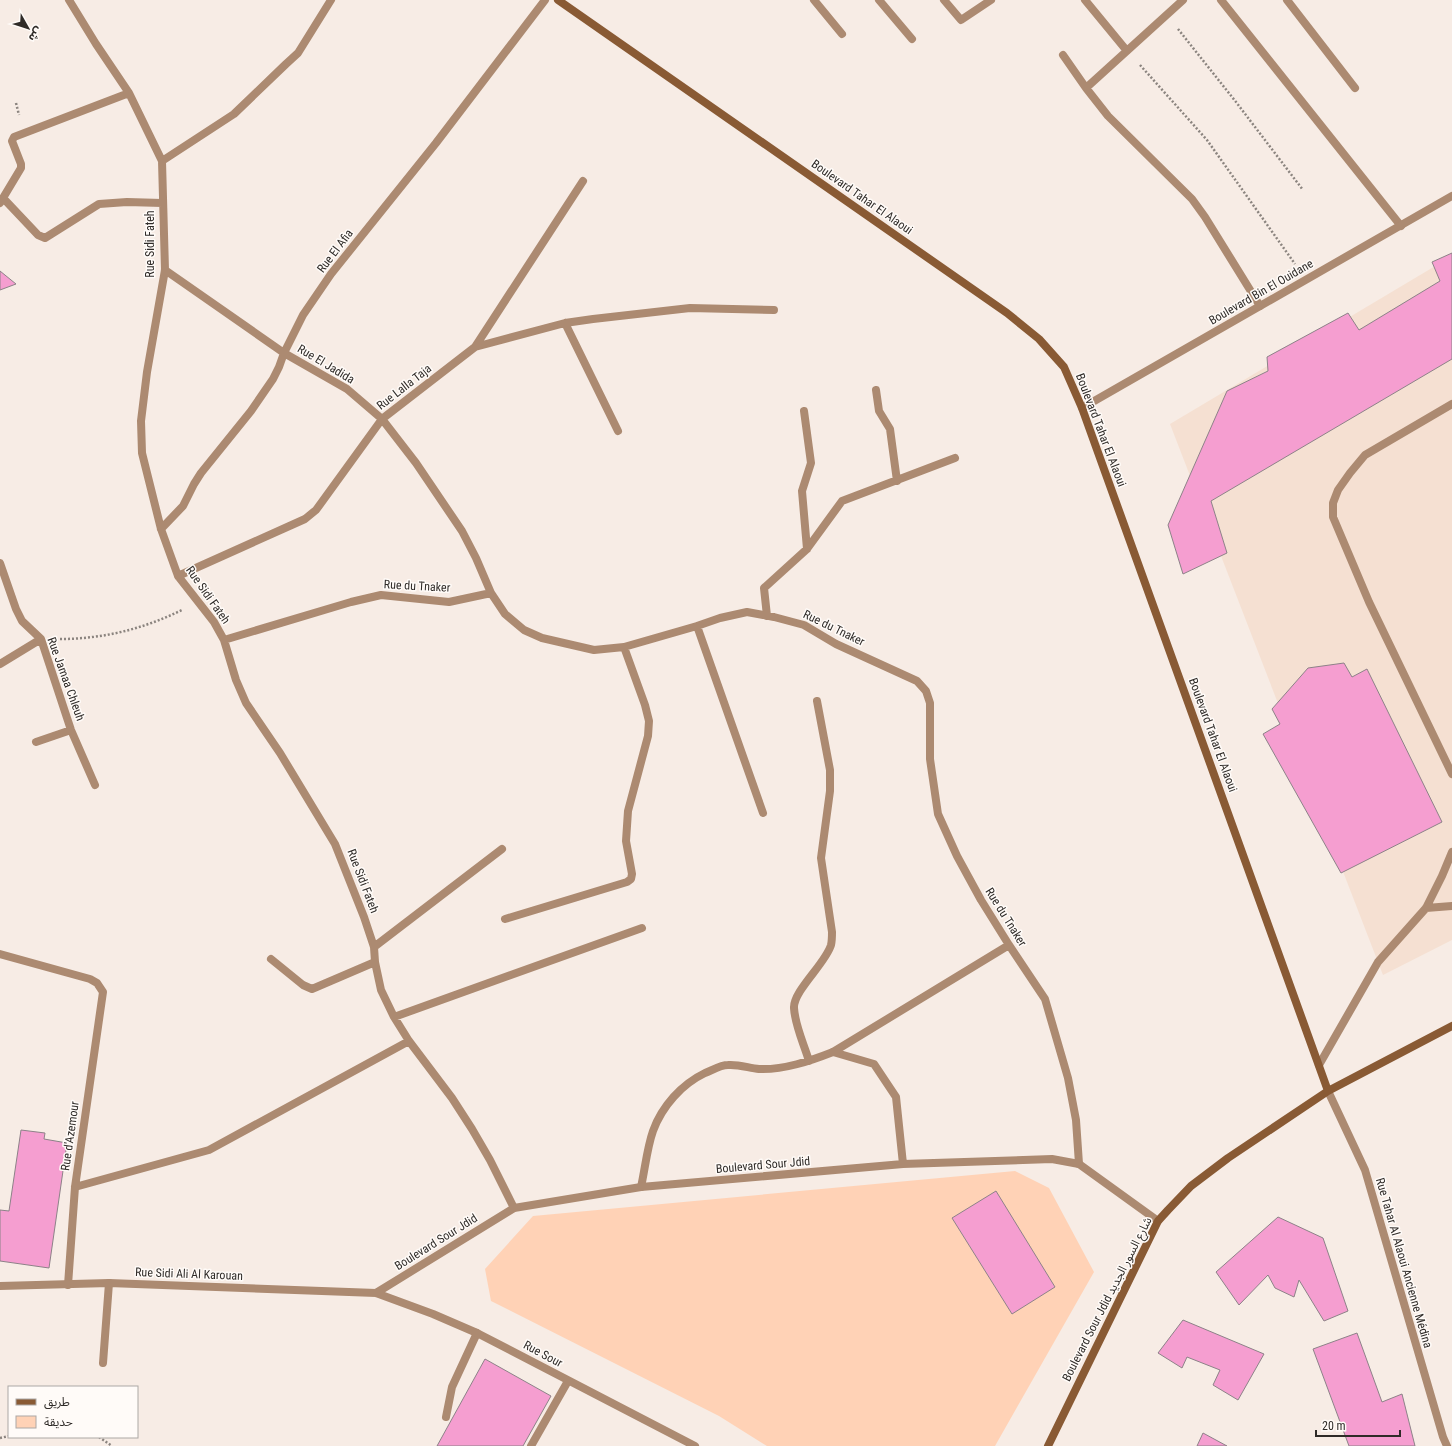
<svg xmlns="http://www.w3.org/2000/svg" width="1452" height="1446" font-family="'Roboto Condensed','Noto Sans Arabic',sans-serif">
  <style>
    .education { fill: #f5e0d2 }
    .green { fill: #ffd2b6 }
    .building { fill: #f59ed0; stroke: #8d8288 }
    .lines { fill: none; stroke-linecap: round; stroke-linejoin: round }
    .path { stroke: #8b847f; stroke-width: 2.5; stroke-dasharray: 2 2; stroke-linecap: butt }
    .lane { stroke: #ac8a71; stroke-width: 8 }
    .street { stroke: #ac8a71; stroke-width: 8 }
    .secondary { stroke: #895a34; stroke-width: 8 }
    .labels { text-anchor: middle; dominant-baseline: central; stroke-width: 3; stroke-linejoin: round; paint-order: stroke }
    .street-label { font-size: 12px; fill: #2f2b28; stroke: #fffbf8 }
  </style>
  <rect width="100%" height="100%" fill="#f7ece5"/>
  <!-- education -->
  <path class="education" d="M1452 256V940L1383 975 1170 424Z"/>
  <!-- green -->
  <path class="green" d="M1015 1171 1049 1188 1094 1272 995 1446H767L719 1416 491 1301 485 1269 533 1216Z"/>
  <!-- building -->
  <path class="building" d="M1452 253V359L1211 501 1227 553 1183 574 1168 525 1227 391 1268 371 1267 357 1348 313 1359 330 1440 281 1432 262Z
    M0 271 16 284 0 290Z
    M1344 663 1352 677 1367 669 1442 822 1341 873 1263 734 1280 724 1272 709 1308 668Z
    M21 1130 45 1133 44 1139 67 1143 49 1268 0 1261V1210L9 1211Z
    M996 1191 1055 1287 1012 1314 952 1218Z
    M1278 1217 1323 1238 1348 1311 1324 1321 1299 1280 1294 1297 1275 1288 1268 1275 1239 1305 1216 1272Z
    M1183 1320 1264 1354 1238 1400 1213 1385 1220 1370 1187 1357 1182 1368 1158 1353Z
    M1357 1333 1382 1402 1402 1394 1415 1446H1349L1313 1349Z
    M485 1359 551 1396 523 1446H437Z
    M1203 1433 1227 1446H1197Z"/>
  <g class="lines">
    <!-- path -->
    <path class="path" d="M1178 29 1236 102 1303 190
      M1140 65 1207 140 1295 264
      M16 103 19 115
      M60 639C103 639 143 629 182 610
      M99 1437 112 1446
      M0 1438 9 1436"/>
    <!-- lane -->
    <path class="lane" d="M69 0 96 44 129 93 162 161 165 270 147 372 141 421 142 453 161 529 178 576 214 622 224 640 236 680 246 703 280 753 335 844 364 917 374 947 375 962 381 990 394 1017 409 1041 452 1098 472 1129 490 1160 514 1208
      M814 0 842 34
      M879 0 912 39
      M944 0 961 20 991 0
      M1085 0 1127 51
      M1221 0 1401 226
      M1287 0 1355 88
      M1063 55 1086 88 1108 116 1192 199 1205 217 1260 306
      M1086 88 1183 0
      M162 161 234 114 286 64 298 53 331 0
      M4 199 38 235 45 238 99 204 127 202 162 203
      M0 203 21 168V164L12 141 14 137 129 93
      M165 270 284 353 347 389 382 419 416 463 462 531 476 558 491 593
      M565 323 618 431
      M475 347 565 323 593 319 690 308 774 310
      M876 390 879 411 890 429 897 481
      M1452 404 1365 455 1350 473 1338 490 1333 503V517L1369 602 1452 774
      M804 411 811 463 802 491 807 549
      M161 529 183 506 194 484 201 473 251 411 273 379 279 367 284 353 303 315 331 274 436 143 545 0
      M0 563 16 609 22 621 41 639 71 730 95 785
      M178 576 305 519 316 510 382 419 475 347 583 181
      M767 616 764 588 807 549 842 501 955 458
      M697 626 763 813
      M224 640 351 602 381 595 449 602 491 593 505 614 524 630 542 638 594 650 624 647 697 626 720 618 747 612 774 617 804 625 836 644 917 681 926 691 930 703V759L938 814 957 856 981 900 1009 945 1045 999 1068 1078 1076 1120 1079 1164
      M0 664 41 639
      M36 742 71 730
      M1426 908 1452 906
      M505 919 627 882 631 879 632 874 626 841 628 811 648 736 649 721 645 705 624 647
      M374 947 502 849
      M0 954 90 979 97 983 103 992 75 1187 68 1285
      M271 959 303 985 312 989 375 962
      M394 1017 642 928
      M809 1061C804 1044 795 1026 794 1008 793 991 826 963 831 945 832 941 832 936 832 932L821 858 830 791V770L817 701
      M1319 1065 1378 962 1426 908 1442 876 1452 852
      M75 1187 209 1150 409 1041
      M641 1187C645 1169 647 1148 653 1131 662 1106 682 1084 705 1073 713 1070 720 1065 728 1065 738 1064 749 1068 759 1069 784 1070 810 1061 833 1052L1009 945
      M103 1363 109 1283
      M446 1417 452 1387 477 1333
      M531 1446 568 1381"/>
    <!-- street -->
    <path class="street" d="M1082 408 1452 196
      M833 1052 874 1064 896 1097 903 1164
      M1328 1091 1365 1170 1443 1437 1447 1446
      M0 1286 109 1283 376 1293 433 1314 477 1333 695 1446
      M376 1293 514 1208 641 1187 903 1164 1052 1159 1079 1164 1158 1221"/>
    <!-- secondary -->
    <path class="secondary" d="M558 0 1007 313 1039 339 1064 367 1082 408 1328 1091
      M1048 1446 1158 1221 1168 1210 1191 1186 1228 1158 1328 1091 1452 1026"/>
  </g>
  <g class="labels">
    <!-- street labels -->
    <g class="street-label">
      <text transform="translate(862 197) rotate(35)">Boulevard Tahar El Alaoui</text>
      <text transform="translate(150 244) rotate(-90)">Rue Sidi Fateh</text>
      <text transform="translate(335 251) rotate(-53)">Rue El Afia</text>
      <text transform="translate(1261 292) rotate(-30)">Boulevard Bin El Ouidane</text>
      <text transform="translate(326 364) rotate(31)">Rue El Jadida</text>
      <text transform="translate(404 387) rotate(-38)">Rue Lalla Taja</text>
      <text transform="translate(1101 430) rotate(69)">Boulevard Tahar El Alaoui</text>
      <text transform="translate(417 586) rotate(3)">Rue du Tnaker</text>
      <text transform="translate(208 595) rotate(55)">Rue Sidi Fateh</text>
      <text transform="translate(834 628) rotate(26)">Rue du Tnaker</text>
      <text transform="translate(66 679) rotate(70)">Rue Jamaa Chleuh</text>
      <text transform="translate(1213 735) rotate(70)">Boulevard Tahar El Alaoui</text>
      <text transform="translate(363 881) rotate(69)">Rue Sidi Fateh</text>
      <text transform="translate(1006 917) rotate(58)">Rue du Tnaker</text>
      <text transform="translate(70 1136) rotate(-82)">Rue d'Azemour</text>
      <text transform="translate(763 1165) rotate(-5)">Boulevard Sour Jdid</text>
      <text transform="translate(436 1242) rotate(-32)">Boulevard Sour Jdid</text>
      <text transform="translate(1404 1263) rotate(74)">Rue Tahar Al Alaoui Ancienne Médina</text>
      <text transform="translate(189 1274) rotate(2)">Rue Sidi Ali Al Karouan</text>
      <text transform="translate(1107 1299) rotate(-63)">Boulevard Sour Jdid شارع السور الجديد</text>
      <text transform="translate(543 1354) rotate(28)">Rue Sour</text>
    </g>
  </g>
  <!-- legend -->
  <rect x="8" y="1386" width="130" height="52" fill="#fffbf8" stroke="#aca8a5"/>
  <rect x="16" y="1399" width="20" height="6" fill="#895a34" stroke="#aca8a5"/>
  <text x="44" y="1406" font-size="12" fill="#2f2b28">طريق</text>
  <rect x="16" y="1416" width="20" height="12" fill="#ffd2b6" stroke="#aca8a5"/>
  <text x="44" y="1426" font-size="12" fill="#2f2b28">حديقة</text>
  <!-- north arrow -->
  <g transform="translate(28 28) rotate(129)" stroke="#fffbf8" stroke-width="3" paint-order="stroke">
  <path d="M0-3L7 15L0 10L-7 15Z" fill="#2f2b28"/>
  <text y="-6" font-size="11" font-weight="bold" text-anchor="middle" fill="#2f2b28">ش</text>
  </g>
  <!-- scale -->
  <path d="M1316 1430v6h84v-6" fill="none" stroke="#2f2b28" stroke-width="2"/>
  <text x="1322" y="1430" font-size="12" fill="#2f2b28" stroke="#fffbf8" stroke-width="3" paint-order="stroke">20 m</text>
</svg>
